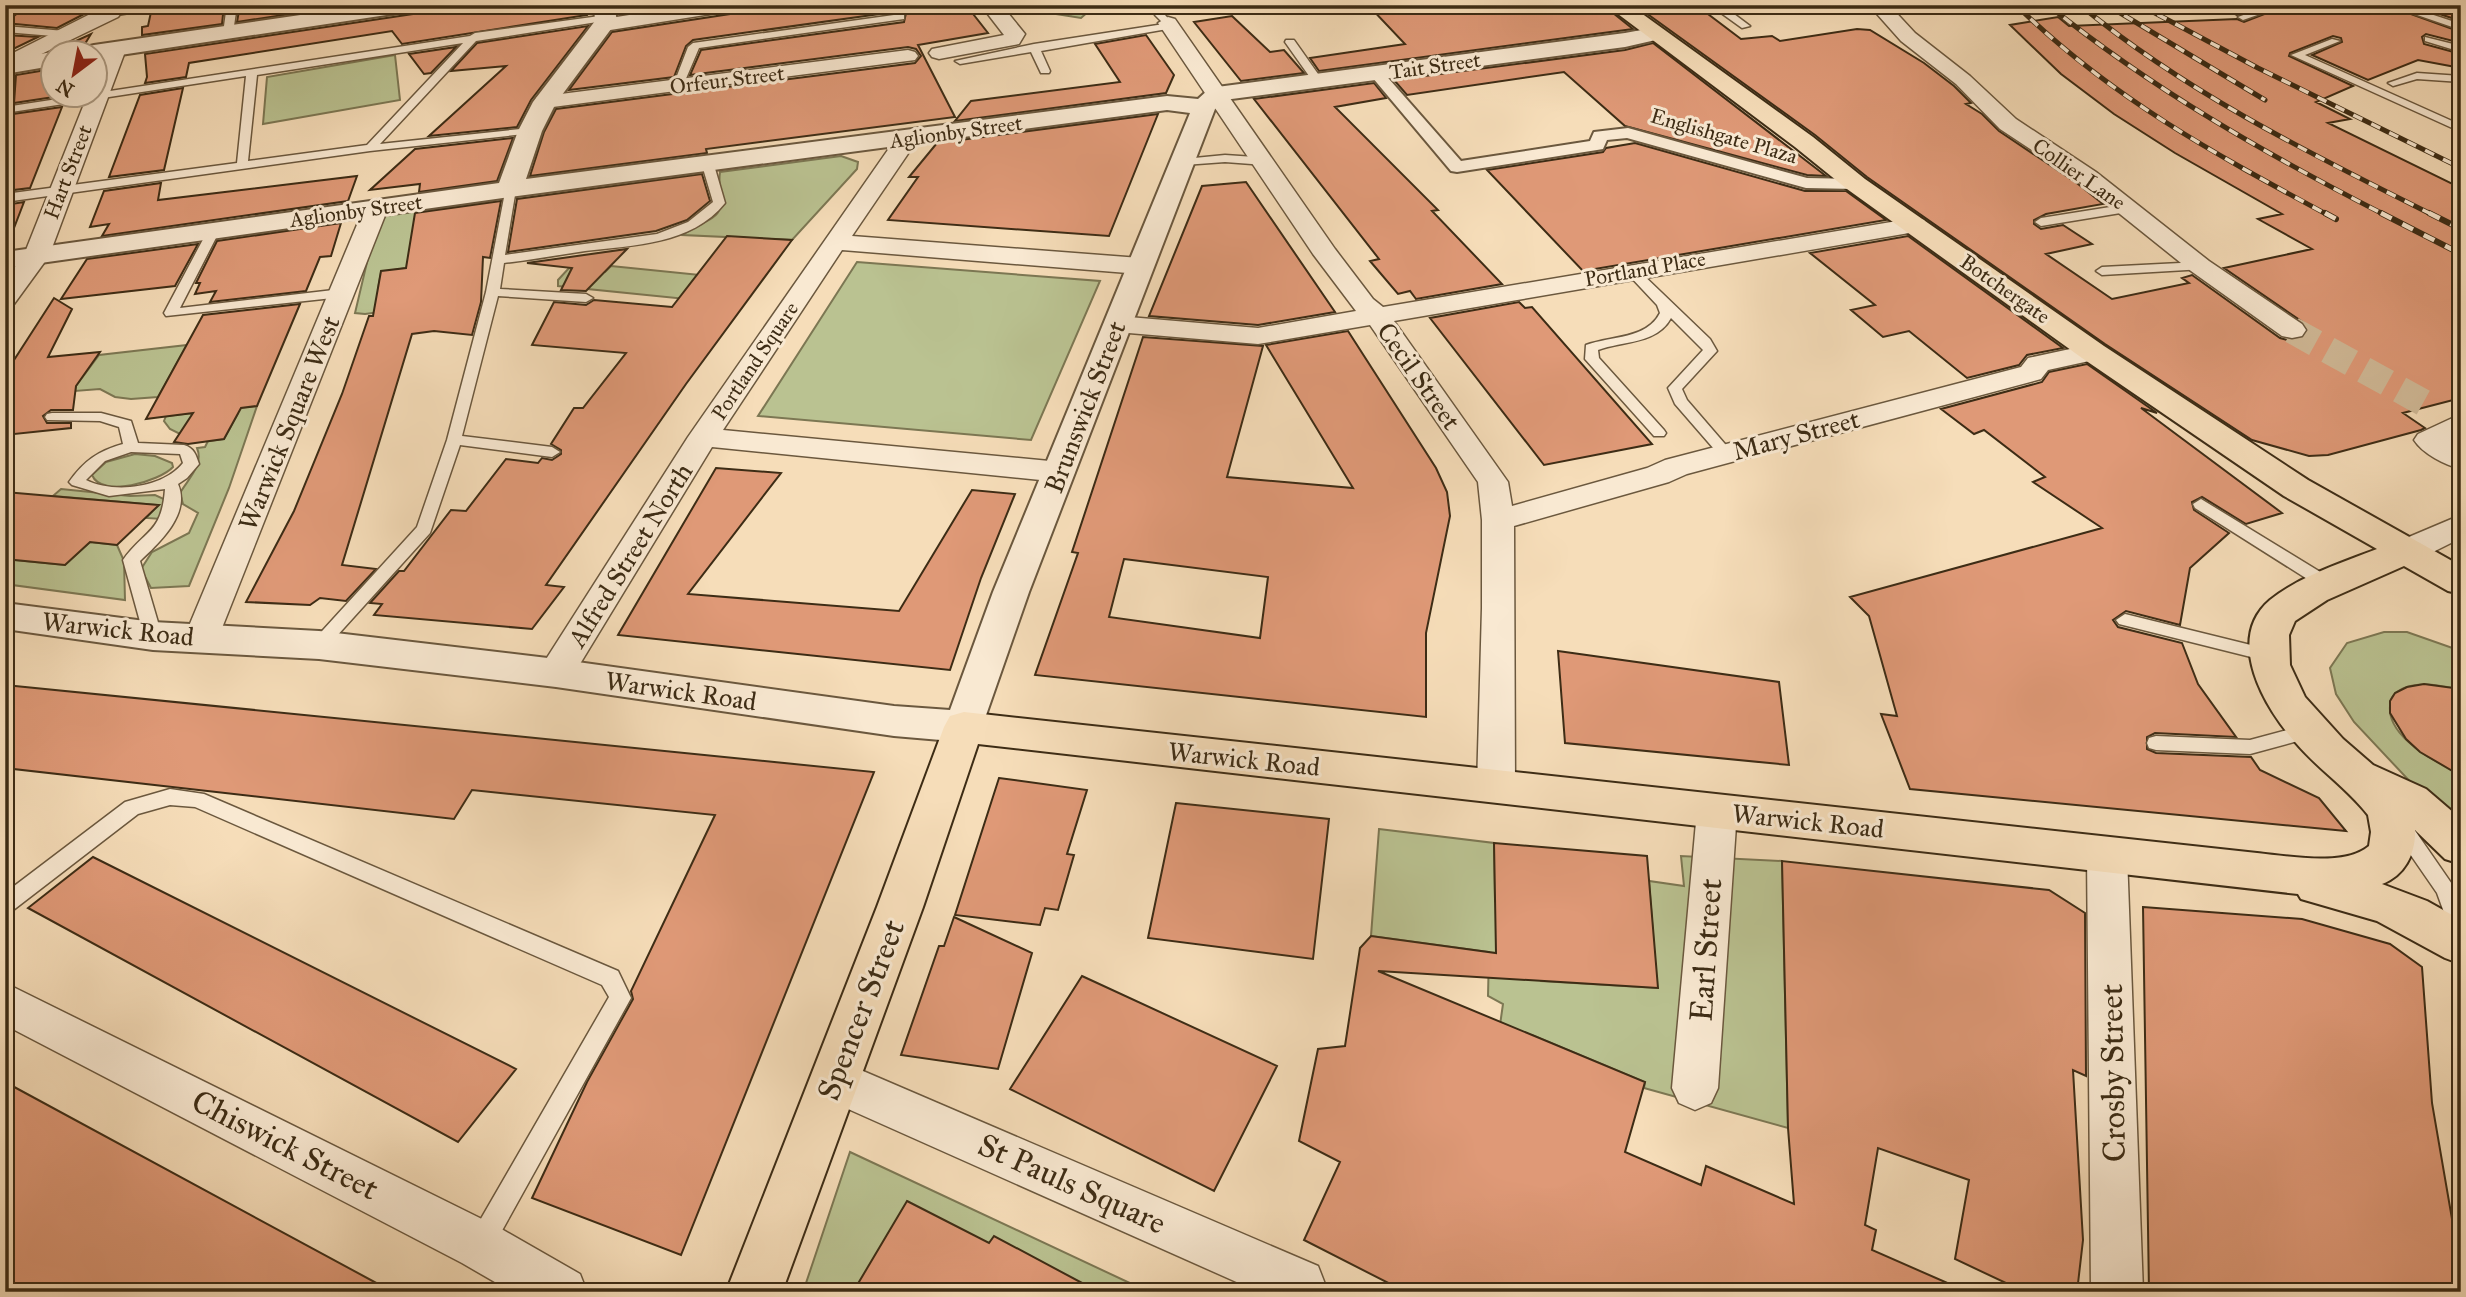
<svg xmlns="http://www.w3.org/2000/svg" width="2466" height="1297" font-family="'IM FELL Great Primer',serif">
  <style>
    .green { fill: #bac291; stroke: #7c7753; stroke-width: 2 }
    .building { fill: #df9977; stroke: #3d2c15; stroke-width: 2; fill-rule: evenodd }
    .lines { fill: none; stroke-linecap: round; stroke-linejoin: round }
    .minor-tunnel { stroke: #d1ba98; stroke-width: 27; stroke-dasharray: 27 14; stroke-linecap: butt }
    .service-casing { stroke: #6b583e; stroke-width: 3 }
    .pedestrian-casing { stroke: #6b583e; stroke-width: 4 }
    .minor-casing { stroke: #6b583e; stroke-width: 3 }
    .tertiary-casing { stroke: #6b583e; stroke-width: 4 }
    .primary-casing { stroke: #3d2c15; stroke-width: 4 }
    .service { fill: #f9e9d2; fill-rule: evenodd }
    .pedestrian { fill: #f9e9d2; fill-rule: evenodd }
    .minor { fill: #f9e9d2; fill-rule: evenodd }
    .tertiary { fill: #f9e9d2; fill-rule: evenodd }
    .primary { fill: #f6ddb9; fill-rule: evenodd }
    .rail-far1-casing { stroke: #3d2c15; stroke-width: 5 }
    .rail-casing { stroke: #3d2c15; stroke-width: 6 }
    .rail-far1 { stroke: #f9e9d2; stroke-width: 3.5; stroke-dasharray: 10; stroke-linecap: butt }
    .rail { stroke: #f9e9d2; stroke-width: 4.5; stroke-dasharray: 12; stroke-linecap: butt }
    .labels { text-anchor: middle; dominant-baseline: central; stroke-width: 6; stroke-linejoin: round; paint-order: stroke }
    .far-street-label { font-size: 21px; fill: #3d2c15; stroke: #f9e9d2 }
    .street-label { font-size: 26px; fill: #3d2c15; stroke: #f9e9d2 }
    .near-street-label { font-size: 32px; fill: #3d2c15; stroke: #f9e9d2 }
  </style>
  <rect width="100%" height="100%" fill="#f6ddb9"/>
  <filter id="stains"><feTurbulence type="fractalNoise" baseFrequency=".00286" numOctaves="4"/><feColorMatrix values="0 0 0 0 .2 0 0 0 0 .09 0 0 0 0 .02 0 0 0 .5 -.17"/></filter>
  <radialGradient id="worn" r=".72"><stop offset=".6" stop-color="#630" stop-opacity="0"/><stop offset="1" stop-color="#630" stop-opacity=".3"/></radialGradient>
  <!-- green -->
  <path class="green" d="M1077 5H1096L1081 18 1037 11 1012 13 1021 6 1070 14 1068 9Z
    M395 55 400 100 263 124 267 77Z
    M841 156 858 162 857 169 792 240 683 235C692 226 717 221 720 208 722 197 718 184 720 172Z
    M491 201 495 209 406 268 381 272 378 289 448 303 365 314 355 313 377 220 386 216Z
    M857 262 1100 281 1031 440 758 416Z
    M611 266 710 276 686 299 558 286V280L569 268 605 272Z
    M187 345 158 397 131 399 115 397 100 389 75 391 76 386 99 355Z
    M257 406 229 488 189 586 151 588 141 569 152 552 189 533 198 513 183 504 180 493C188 479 204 465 197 448L205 447 208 441 224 439 237 415 180 434 170 429 164 421 166 416Z
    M135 454 155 456 172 463 173 467C160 481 102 499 92 475L106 462Z
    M61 489 130 496 155 495 166 500 162 519 146 518 158 505 53 496Z
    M90 542 117 545 124 561 125 600 5 584V559L65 565Z
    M2384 632H2407L2461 651V689C2444 687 2423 681 2407 687 2398 690 2390 696 2390 706 2387 737 2436 763 2461 773V816L2417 789 2354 722 2336 694 2330 668 2347 643Z
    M1379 829 1494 843 1495 901 1541 981 1657 988 1649 881 1684 886 1681 856 1782 861 1788 1128 1644 1088 1645 1082 1532 1035 1499 1032 1503 1004 1488 996 1489 952 1371 936Z
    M850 1152 1149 1292H803Z"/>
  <!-- building -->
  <path class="building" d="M28 5H89L88 12 57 28 5 23Z
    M181 5H224L222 24 142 35V27L148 26 151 12Z
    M240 5H349L237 22Z
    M425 5H584L587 15 402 44 392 31 189 63 186 77 145 83 147 77 145 54 413 14 421 12Z
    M742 5H966L988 33 918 45 955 117 706 149 707 153 530 176 544 132 556 109 915 63 921 56 916 49 908 47 690 75 701 50 904 22 906 13 901 11 693 40 686 46 674 77 569 90 612 32 730 14Z
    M1368 5H1603L1633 29 1319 71 1310 58 1405 44Z
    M1635 5H1696L1741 39 1772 36 1780 41 1857 29 1870 30 1924 63 1954 86 1971 103 1966 104 1982 114 1999 131 2078 184 2103 204 2046 214 2034 220V224L2041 229 2063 225 2092 244 2046 254 2112 299 2189 283 2182 278 2192 275 2280 338 2291 341 2304 337 2308 331 2304 323 2224 268 2312 249 2258 219 2282 214 2175 153 2114 114 2061 74 2010 25 2058 17 2069 26 2237 19 2244 22 2288 5H2386L2461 32V43L2426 34 2422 37 2424 44 2461 54V68L2418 60 2368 80 2312 55 2342 42 2341 38 2333 36 2290 53 2289 56 2353 86 2316 102 2350 119 2328 123 2461 188V398L2403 413 2425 428 2421 430 2328 455 2309 456 2252 440 2105 344 1867 177 1815 135Z
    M2221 5H2263L2237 15 2220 8Z
    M2412 5H2461V21Z
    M1232 16 1270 52 1284 50 1304 73 1241 81 1194 22Z
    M588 26 531 100 517 127 429 136 506 66 451 71 477 43Z
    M91 34 80 52H55L54 51Z
    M5 35 38 37 5 53Z
    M1146 35 1174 75 1166 93 955 121 971 101 1120 82 1095 44Z
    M1653 43 1826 176 1807 175 1625 126 1564 72 1407 95 1394 80 1625 50Z
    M456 47 431 73 424 74 409 54Z
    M52 69V94L67 95 14 103 16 75Z
    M1374 83 1386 98 1335 107 1438 210 1432 211 1502 284 1416 299 1410 291 1398 294 1370 261 1379 259 1254 99Z
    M183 88 164 170 109 177 140 95Z
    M62 107 30 188 5 191V139L12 127 13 114Z
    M1158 114 1109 236 888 220 918 177H909L937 143Z
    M513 138 497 181 419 192 420 184 370 190 415 149Z
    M1635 143 1805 191H1846L1886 220 1583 271 1487 170 1603 152 1606 148Z
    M702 174 710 201 687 220 656 231 508 252 517 199Z
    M357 176 348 201 102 236 109 224 90 227 104 191 161 183 158 200Z
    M1246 182 1335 312 1258 325 1149 316 1202 186Z
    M501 201 490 258 483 257 481 302 472 335 434 331 412 334 342 565 376 569 346 601 320 598 310 605 246 602 294 511 342 394 369 316H373L381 271 406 268 415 213Z
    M24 202 7 246 5 245V205Z
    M341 223 331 256 320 257 306 291 210 302 216 291 195 294 200 283H196L217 241Z
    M727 236 792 240 686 384 546 585 564 587 532 629 374 615 382 604 370 603 399 571H404L451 510 466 511 506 459 538 463 542 458 552 460 561 454V450L551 444 574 408H583L626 353 532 345 554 302 586 305 594 300 672 307Z
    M1908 236 2063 348 2027 355 2019 365 1967 378 1909 331 1883 337 1851 310 1875 305 1810 253Z
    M198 244 175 286 61 299 87 259Z
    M627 249 586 291 561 290 572 268 527 263Z
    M54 298 72 309 48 357 100 352 76 386 73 410H51L43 416 47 423H71V428L5 435V360H14Z
    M1519 302 1525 308 1532 307 1652 444 1544 465 1430 318Z
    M300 304 257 406 241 408 224 439 188 444 174 442 193 413 146 419 203 315Z
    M1348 331 1436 468 1447 492 1450 516 1426 633V717L1035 675 1078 553 1072 552 1143 337 1263 346 1227 477 1353 488 1266 345ZM1124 559 1268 577 1260 638 1109 617Z
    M2087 364 2157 413 2141 408 2282 513 2246 524 2202 497 2192 502 2194 510 2229 533 2190 568 2180 625 2126 611 2113 620 2118 627 2182 643 2198 684 2236 737 2155 733 2147 737V749L2156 753 2251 757 2260 770 2319 798 2346 831 1910 789 1881 714 1897 716 1869 616 1850 597 2102 528 2033 482 2045 477 1984 430 1974 434 1941 409 2042 382 2049 372Z
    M716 468 781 473 688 594 899 611 972 490 1015 494 981 578 950 670 618 635Z
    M5 492 74 498 159 505 117 545 90 542 65 565 5 559Z
    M1558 651 1779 682 1789 765 1565 743Z
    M2424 684 2461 689V776L2420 752 2406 739 2390 713V701L2395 693 2407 687Z
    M5 685 874 772 681 1255 532 1198 587 1082 633 999 631 991 715 815 472 790 454 819 5 768Z
    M999 778 1087 790 1067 854 1074 855 1058 910 1045 908 1040 925 955 915Z
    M1176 803 1329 819 1313 959 1148 938Z
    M1494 843 1647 856 1658 988 1378 971 1645 1082 1625 1152 1701 1185 1706 1166 1794 1204 1788 1128 1782 861 2049 890 2085 913 2086 1076 2073 1070 2083 1240 2077 1292H2025L1955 1259 1969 1180 1878 1148 1865 1225 1876 1230 1872 1250 1968 1292H1406L1304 1240 1340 1162 1299 1141 1318 1049 1345 1046 1360 948 1371 936 1496 953Z
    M93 857 516 1069 458 1142 28 908Z
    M2143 907 2302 919 2390 944 2422 967 2432 1103 2461 1271V1292H2149Z
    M954 917 1032 953 998 1069 901 1055 939 946H944Z
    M1082 976 1277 1066 1214 1191 1010 1089Z
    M5 1082 393 1292H5Z
    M907 1201 989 1243 994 1236 1099 1292H853Z"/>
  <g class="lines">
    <!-- minor-tunnel -->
    <path class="minor-tunnel" d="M2292 330 2433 408"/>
    <defs>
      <path id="service" d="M150 5H179L111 16 106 13Z
        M227 5H237L233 33 228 36 223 33Z
        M1163 5H1173L1165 15 1175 26 1173 28 1041 51 1050 71 1049 73H1041L1031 52 960 64 955 61 1034 44 1164 24 1155 15Z
        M1710 5H1722L1750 26 1742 28Z
        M2271 5H2286L2243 20 2238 17Z
        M2388 5H2403L2461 24V30Z
        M901 14 904 15V19L699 48 682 88 673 86 688 47 693 43Z
        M607 15 610 16V20L476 41 380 144 530 128 534 129V133L370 151 5 202V194L237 163 246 76 5 113V107L470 36 475 33ZM463 43 367 145 248 161 257 75Z
        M5 26 65 31 70 34 65 37 5 32Z
        M2425 37 2461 46V52L2425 41Z
        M2332 39 2340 41 2305 55 2461 125V132L2291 55Z
        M1286 40H1294L1323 81 1322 83H1314L1285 42Z
        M2417 73 2461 76V82L2417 79 2393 86 2388 83Z
        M1225 155 1255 157 1271 162 1265 165 1225 162 1184 165 1178 162 1184 159Z
        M708 162 714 165 725 203C691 245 634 245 585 251 558 255 531 260 504 263L500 289 586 294 593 298 586 302 498 296 462 436 552 447 560 452 552 457 460 445 430 533 325 649H313L310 645 313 641 417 527 447 440 486 292 506 187 516 189 505 255 657 234 688 222 713 202 702 165Z
        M2129 204 2135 208 2133 211 2041 226 2035 222 2041 218Z
        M214 226 220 230 180 308 342 289 349 293 342 297 166 316 164 313 208 230Z
        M2200 262 2206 266 2204 269 2102 275 2096 271 2102 267Z
        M1632 268 1637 269 1710 339 1717 351 1682 389 1687 400 1731 451 1734 454 1731 457H1721L1675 404 1668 388 1703 350 1671 318C1657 344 1623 341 1598 350L1599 358 1664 430 1666 433 1664 436H1654L1585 359 1586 345C1611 336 1647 339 1660 313L1657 305 1626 272Z
        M52 413H101L131 421 138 443 184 445C194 448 196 455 199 464L187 478 178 484C191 514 159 543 140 561L162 636 159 640 153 642 144 636 123 560C144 530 162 534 165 489L109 496 72 485 69 482C84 461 98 451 123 444L119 427 100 421 47 420 45 417 47 414ZM131 452 180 454 183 463C163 488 114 494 86 480L105 461Z
        M2201 499 2335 581 2337 585 2335 589H2323L2195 508 2193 504Z
        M2125 614 2267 649 2273 651 2276 655 2273 659 2267 661 2119 624 2116 620Z
        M2309 724 2316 726 2318 731 2316 736 2250 754 2156 750 2149 748 2147 743 2149 738 2156 736 2250 740Z
        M170 789 204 794 618 971 631 998 489 1254 480 1257 471 1254 468 1245 471 1236 609 997 602 985 195 807 170 805 138 814 12 911 5 914V893L125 802Z
        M2400 817 2407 819 2456 890 2461 903V943L2454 940 2437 893 2390 825 2393 819Z"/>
      <path id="pedestrian" d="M1377 69 1382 71 1461 161 1590 141 1594 132 1628 128 1807 178 1856 179 1865 184 1856 189 1806 188 1627 138 1607 140 1603 149 1597 150 1457 172 1451 171 1372 77 1369 74Z"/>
      <path id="minor" d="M108 5H127L118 17 27 61 19 70H5V61L13 53Z
        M692 5H739L730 11 604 31 594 25 604 19Z
        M994 5H1015L1008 13 1025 34 1019 44 939 59 932 57 929 53 932 49 1004 35 987 13Z
        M1869 5H1889L1915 33 1970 76 2016 119 2096 172 2209 261 2302 324 2306 330 2302 336 2292 338 2282 336 2191 271 2080 182 2000 129 1956 84 1901 41Z
        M1168 17 1175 19 1335 249 1373 299 1383 307 1915 218 1924 220 1927 225 1924 230 1915 232 1394 321 1508 482 1512 506 1647 468 1665 460 2021 367 2028 358 2093 344 2103 346 2107 352 2103 358 2048 370 2041 379 1687 474 1669 482 1514 526 1515 787 1510 798 1496 802 1482 798 1477 787 1482 608V520L1478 482 1370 325 1258 344 1117 332 1108 330 1104 324 1108 318 1117 316 1258 328 1356 311 1313 254 1158 23Z
        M116 43 123 45 126 49 49 256 14 304 5 306V280L24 255 88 94H94V78L106 49 109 45Z
        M908 50 915 52 918 56 915 60 545 108 537 107 534 102 537 97 545 96Z
        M907 132 915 134 918 139 852 236 1140 258 1149 261 1153 266 1149 271 1140 274 842 250 723 430 1060 462 1071 465 1075 472 1071 479 1060 482 712 447 569 682 556 686 543 682 538 673 543 664 688 437 899 134Z
        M376 201 384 203 388 208 218 638 213 647 201 650 189 647 184 638 364 208 368 203Z
        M2461 414V435L2451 440 2461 447V469C2445 465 2423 454 2414 440L2418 434Z
        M2461 515V538L2421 558 2409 561 2397 558 2393 550 2397 542Z
        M1717 795 1731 800 1737 811 1718 1088 1711 1103 1695 1110 1679 1103 1672 1088 1697 811 1703 800Z
        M2107 838 2121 843 2127 855 2143 1292H2091L2087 855 2093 843Z
        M5 983 498 1227 580 1274 587 1292H512L462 1263 5 1025Z
        M835 1059 1318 1266 1325 1284 1323 1292H1259L819 1096 812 1081 819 1066Z"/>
      <path id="tertiary" d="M369 5H423L420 9 413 11 94 59V52H83L86 47 94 45Z
        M594 5H614L617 21 556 103 542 131 526 179 1167 96 1198 99 1209 89 1217 87 1625 33 1652 28 1660 29 1663 34 1660 39 1625 47 1224 100 1215 109 1029 592 978 738 964 742 894 736 556 687 319 659 153 650 5 629V603L153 622 319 631 556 659 894 706 950 710 993 592 1190 113 1167 110 510 197 5 268V252L499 183 518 131 533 102 595 21Z
        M52 52V66L5 74V60Z"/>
      <path id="primary" d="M1606 5H1630L1813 137 1865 179 2104 346 2308 480 2461 566V594L2448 591 2404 566 2327 600 2295 621 2289 635 2290 665 2305 697 2343 739 2373 765 2426 789 2461 819V864L2445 859 2415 830C2416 854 2404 876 2382 884L2427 901 2461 920V964L2445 958 2377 921 2301 899 2298 894 978 744 923 907 782 1292H726L877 907 944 727 950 716 964 712 2257 853C2288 856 2345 867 2369 846L2371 832 2368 815C2347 788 2318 769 2296 743 2265 709 2224 639 2270 600 2300 576 2341 563 2377 549L2284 496 2082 358 1847 189 1795 147Z"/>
    </defs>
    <!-- service casing -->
    <use href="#service" class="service-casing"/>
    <!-- pedestrian casing -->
    <use href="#pedestrian" class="pedestrian-casing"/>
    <!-- minor casing -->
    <use href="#minor" class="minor-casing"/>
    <!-- tertiary casing -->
    <use href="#tertiary" class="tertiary-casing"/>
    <!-- primary casing -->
    <use href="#primary" class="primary-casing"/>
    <!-- service -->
    <use href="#service" class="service"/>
    <!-- pedestrian -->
    <use href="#pedestrian" class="pedestrian"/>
    <!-- minor -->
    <use href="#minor" class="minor"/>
    <!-- tertiary -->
    <use href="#tertiary" class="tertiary"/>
    <!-- primary -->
    <use href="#primary" class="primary"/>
    <defs>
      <path id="rail-far1" d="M2016 5C2110 97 2213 153 2328 215
        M2048 5C2152 89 2266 154 2385 215
        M2080 5C2187 93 2309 153 2433 215
        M2107 5 2265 100
        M2140 5 2258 68 2461 168"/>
      <path id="rail" d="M2325 213 2336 219
        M2381 213 2461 254
        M2429 213 2461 229"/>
    </defs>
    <!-- rail-far1 casing -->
    <use href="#rail-far1" class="rail-far1-casing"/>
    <!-- rail casing -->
    <use href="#rail" class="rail-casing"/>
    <!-- rail-far1 -->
    <use href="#rail-far1" class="rail-far1"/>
    <!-- rail -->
    <use href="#rail" class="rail"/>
  </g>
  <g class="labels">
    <!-- far-street labels -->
    <g class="far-street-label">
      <text transform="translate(1435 66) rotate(-8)">Tait Street</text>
      <text transform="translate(727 80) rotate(-7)">Orfeur Street</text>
      <text transform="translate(956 132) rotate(-8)">Aglionby Street</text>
      <text transform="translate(1724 136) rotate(16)">Englishgate Plaza</text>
      <text transform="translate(68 172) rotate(-69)">Hart Street</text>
      <text transform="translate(2079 174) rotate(35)">Collier Lane</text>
      <text transform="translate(356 211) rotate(-8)">Aglionby Street</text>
      <text transform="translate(1645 269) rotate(-10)">Portland Place</text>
      <text transform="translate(2005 289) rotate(35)">Botchergate</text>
      <text transform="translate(755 361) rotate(-56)">Portland Square</text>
    </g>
    <!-- street labels -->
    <g class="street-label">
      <text transform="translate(1419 376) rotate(55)">Cecil Street</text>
      <text transform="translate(1085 407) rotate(-69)">Brunswick Street</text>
      <text transform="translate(289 423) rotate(-68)">Warwick Square West</text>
      <text transform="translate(1796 435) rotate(-15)">Mary Street</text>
      <text transform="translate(630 555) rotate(-58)">Alfred Street North</text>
      <text transform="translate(118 629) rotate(6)">Warwick Road</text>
      <text transform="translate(681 691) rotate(8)">Warwick Road</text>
      <text transform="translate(1244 759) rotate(6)">Warwick Road</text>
      <text transform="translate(1808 821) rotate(6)">Warwick Road</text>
    </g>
    <!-- near-street labels -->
    <g class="near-street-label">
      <text transform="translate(1706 950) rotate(-86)">Earl Street</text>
      <text transform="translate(861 1010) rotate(-69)">Spencer Street</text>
      <text transform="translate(2113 1073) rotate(-91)">Crosby Street</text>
      <text transform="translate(285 1145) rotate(27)">Chiswick Street</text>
      <text transform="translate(1072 1184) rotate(24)">St Pauls Square</text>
    </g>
  </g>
  <!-- margin -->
  <rect width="2466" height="1297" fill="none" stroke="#f6ddb9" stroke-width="28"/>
  <rect x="7" y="7" width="2452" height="1283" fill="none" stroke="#3d2c15" stroke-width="3.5"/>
  <rect x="14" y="14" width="2438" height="1269" fill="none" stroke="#3d2c15" stroke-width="2"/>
  <!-- north arrow -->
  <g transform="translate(74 74) rotate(212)"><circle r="33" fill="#f9e9d2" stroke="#ae9d86" stroke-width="2"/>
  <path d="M0-5L12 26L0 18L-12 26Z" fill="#8f2418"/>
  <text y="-10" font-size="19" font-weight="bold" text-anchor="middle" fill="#3d2c15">N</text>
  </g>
  <rect width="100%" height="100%" filter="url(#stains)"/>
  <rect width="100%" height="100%" fill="url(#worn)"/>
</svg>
